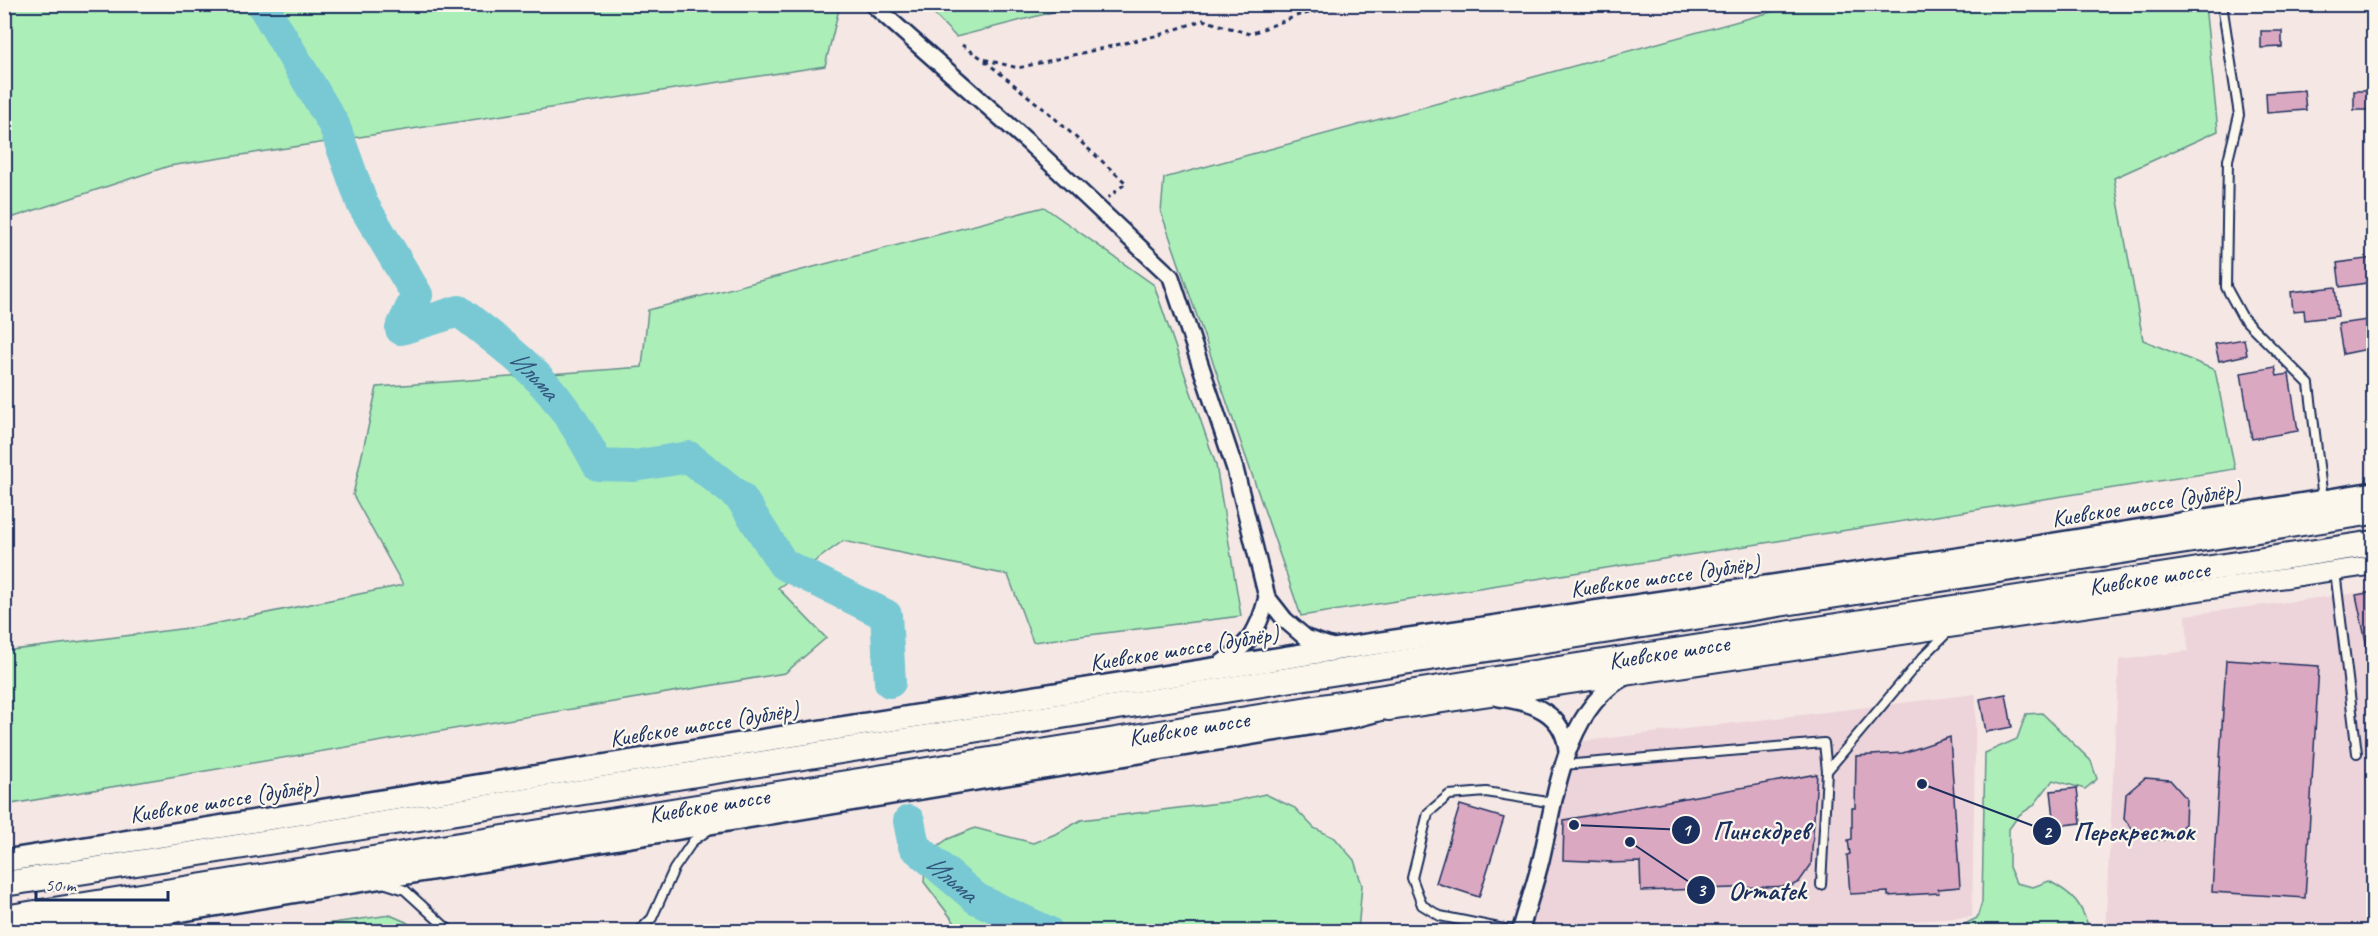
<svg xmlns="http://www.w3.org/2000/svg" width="2378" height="936" font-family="Caveat,sans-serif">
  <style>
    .built { fill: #edd4da }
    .green { fill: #aceeb8; stroke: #648e8b; stroke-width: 1.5 }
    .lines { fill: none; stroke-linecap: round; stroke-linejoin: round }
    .river { stroke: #79c9d4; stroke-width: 32 }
    .building { fill: #dba8c2; stroke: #1b2f5e; stroke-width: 1.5 }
    .service-casing { stroke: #1b2f5e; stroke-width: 12 }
    .minor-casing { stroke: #1b2f5e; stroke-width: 20 }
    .tertiary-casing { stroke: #1b2f5e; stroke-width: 22 }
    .secondary-casing { stroke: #1b2f5e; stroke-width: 26 }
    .trunk-casing { stroke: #1b2f5e; stroke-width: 28 }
    .path { stroke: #1b2f5e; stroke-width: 3; stroke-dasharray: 4.5 4.5; stroke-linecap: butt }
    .service { stroke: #fbf7ec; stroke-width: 8 }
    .minor { stroke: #fbf7ec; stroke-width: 15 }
    .tertiary { stroke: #fbf7ec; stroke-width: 18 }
    .secondary { stroke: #fbf7ec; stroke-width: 21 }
    .trunk { stroke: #fbf7ec; stroke-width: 24 }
    .labels { text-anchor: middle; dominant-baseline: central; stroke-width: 4.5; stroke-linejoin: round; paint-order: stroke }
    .street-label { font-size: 24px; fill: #1b2f5e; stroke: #fbf7ec }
    .water-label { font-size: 26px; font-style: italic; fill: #32567c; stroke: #fbf7ec }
    .leader { fill: none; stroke: #1b2f5e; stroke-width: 2 }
    .callout-dot { fill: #1b2f5e; stroke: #fbf7ec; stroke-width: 2 }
    .mark-label { font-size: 18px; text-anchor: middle; font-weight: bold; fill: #fff }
    .callout-label { font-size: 26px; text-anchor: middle; font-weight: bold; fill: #1b2f5e; stroke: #fbf7ec; stroke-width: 4.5; stroke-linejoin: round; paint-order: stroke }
  </style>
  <rect width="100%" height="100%" fill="#f5e7e4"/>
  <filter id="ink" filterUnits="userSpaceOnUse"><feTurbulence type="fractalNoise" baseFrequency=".0167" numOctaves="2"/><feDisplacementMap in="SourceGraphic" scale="12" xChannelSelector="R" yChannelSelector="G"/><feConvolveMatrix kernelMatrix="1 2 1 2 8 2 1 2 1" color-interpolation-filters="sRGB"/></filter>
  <g filter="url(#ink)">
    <!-- built -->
    <path class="built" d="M2373 591V931L2105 932 2119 660 2188 651 2186 615Z
      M1976 694 1972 917 1757 932H1529L1576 742Z"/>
    <!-- green -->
    <path class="green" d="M1801 4 2205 5 2218 131 2114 178 2143 340 2215 370 2235 469 1301 616 1161 212 1164 178Z
      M4 5 5 4 840 5 825 66 169 166 5 220Z
      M925 5H1080L956 37Z
      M1044 207 1154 285 1216 465 1241 616 1033 642 1008 575 843 541 778 588 826 638 785 673 5 805V651L204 626 403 585 353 495 377 387 642 367 648 310Z
      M2042 713 2091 761 2097 779 2085 789 2053 780 2033 806 2019 815 2009 829V867L2016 883 2033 887 2049 881C2075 895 2081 903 2090 931H1951L1977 918 1982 902 1985 753 2017 739 2026 714Z
      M1265 794 1295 808 1314 828 1335 838 1354 860 1362 885 1358 931H973L958 927 924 882 926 854 948 839 975 828 1033 843 1058 833 1081 820 1235 801Z
      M390 915 406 922 417 931H275Z"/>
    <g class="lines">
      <!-- river -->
      <g class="river">
        <path id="s1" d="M262 4 334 125 362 203 417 295 401 329 459 311C488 334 519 356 544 384 566 408 583 436 598 465L634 466 689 457 741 498 783 564 886 615 890 682"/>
        <path id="s2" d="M909 821 914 846 977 899 1048 932"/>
      </g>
    </g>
    <!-- building -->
    <path class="building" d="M2261 31H2282V47L2261 48Z
      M2304 90 2306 110 2267 113 2266 93Z
      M2354 91H2373V110H2354Z
      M2373 258V282L2340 287 2337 263Z
      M2335 287 2338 316 2305 320 2304 310 2293 311 2291 292Z
      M2368 320 2373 348 2343 354 2338 324Z
      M2244 339 2247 355 2219 361 2215 344Z
      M2275 367 2277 376 2289 374 2298 431 2252 439 2241 373Z
      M2373 592V646L2367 647 2356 595Z
      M2226 660 2319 666 2305 898 2212 892Z
      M2006 694 2012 727 1986 732 1980 699Z
      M1950 737 1960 887 1938 889 1939 893 1888 896V892L1850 894 1847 855 1850 854 1848 840 1852 839V808H1855L1856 756 1903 753Z
      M1817 774 1811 865 1799 882 1791 886 1641 891 1640 862 1610 863 1611 862 1563 860 1564 820Z
      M2145 778 2170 780 2186 798 2185 824 2166 840 2141 838 2124 819 2126 794Z
      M2077 788 2081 823 2055 826 2051 791Z
      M1460 805 1504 818 1479 897 1436 883Z"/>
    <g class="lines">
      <defs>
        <path id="service" d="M2222 4 2239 115 2228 160 2226 287 2243 318 2309 384 2323 499
          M2335 571 2357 753
          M1563 765 1824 743 1827 771 1821 885
          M1827 771 1923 657 1948 632
          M383 883 405 890 451 932
          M638 932 652 918 674 869 693 841 710 829
          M1519 932 1440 916 1422 905 1412 878 1428 813 1449 795 1486 792 1554 803"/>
        <path id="minor" d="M872 4 1029 143 1171 277 1235 469 1267 597 1285 620 1306 638 1336 648
          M1216 667C1248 645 1258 634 1267 597
          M1499 698C1533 702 1564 713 1567 751
          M1520 932C1527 908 1535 884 1541 860 1555 801 1564 709 1625 677"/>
        <path id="tertiary" d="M1388 711 2374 565"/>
        <path id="secondary" d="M4 861 1339 649 1999 553 2374 493
          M50 932 1351 717 1401 704"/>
        <g id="trunk">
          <path d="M4 884 1287 680 2374 512"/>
          <path id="s3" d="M4 918 1584 665 2374 543"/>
        </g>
      </defs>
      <!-- service casing -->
      <use href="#service" class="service-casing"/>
      <!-- minor casing -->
      <use href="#minor" class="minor-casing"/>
      <!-- tertiary casing -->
      <use href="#tertiary" class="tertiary-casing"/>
      <!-- secondary casing -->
      <use href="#secondary" class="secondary-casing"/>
      <!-- trunk casing -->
      <use href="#trunk" class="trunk-casing"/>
      <!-- path -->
      <path class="path" d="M962 45 983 59 1018 68 1159 35 1203 20 1250 34 1299 15 1356 4
        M985 61 1050 114 1126 183 1108 198"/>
      <!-- service -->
      <use href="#service" class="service"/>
      <!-- minor -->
      <use href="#minor" class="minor"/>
      <!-- tertiary -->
      <use href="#tertiary" class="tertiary"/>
      <!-- secondary -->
      <use href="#secondary" class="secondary"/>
      <!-- trunk -->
      <use href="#trunk" class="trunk"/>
    </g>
  </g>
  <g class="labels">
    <!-- street labels -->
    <g class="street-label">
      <text transform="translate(2146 504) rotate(-9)">Киевское шоссе (дублёр)</text>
      <text transform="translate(1665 576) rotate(-8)">Киевское шоссе (дублёр)</text>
      <text stroke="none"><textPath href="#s3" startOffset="2172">Киевское шоссе</textPath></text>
      <text transform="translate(1184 648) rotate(-9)">Киевское шоссе (дублёр)</text>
      <text stroke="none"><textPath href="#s3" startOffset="1686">Киевское шоссе</textPath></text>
      <text transform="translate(704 724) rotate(-9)">Киевское шоссе (дублёр)</text>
      <text stroke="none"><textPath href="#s3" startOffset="1200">Киевское шоссе</textPath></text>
      <text transform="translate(224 800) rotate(-9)">Киевское шоссе (дублёр)</text>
      <text stroke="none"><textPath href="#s3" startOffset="714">Киевское шоссе</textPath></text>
    </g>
    <!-- water labels -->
    <g class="water-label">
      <text stroke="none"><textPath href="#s1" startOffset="528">Ильма</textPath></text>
      <text stroke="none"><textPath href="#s2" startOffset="75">Ильма</textPath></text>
    </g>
  </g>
  <!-- callouts -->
  <path class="leader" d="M1574 825L1686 830M1922 784L2047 831M1630 842L1701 890"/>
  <g class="callout-dot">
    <circle cx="1574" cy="825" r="6"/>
    <circle cx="1922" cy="784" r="6"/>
    <circle cx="1630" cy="842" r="6"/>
    <circle cx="1686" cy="830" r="15"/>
    <circle cx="2047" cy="831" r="15"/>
    <circle cx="1701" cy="890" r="15"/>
  </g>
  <g class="mark-label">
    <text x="1686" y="836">1</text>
    <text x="2047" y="838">2</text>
    <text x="1701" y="896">3</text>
  </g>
  <g class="callout-label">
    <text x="1761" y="839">Пинскдрев</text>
    <text x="2134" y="840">Перекресток</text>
    <text x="1767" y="899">Ormatek</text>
  </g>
  <!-- margin -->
  <rect width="2378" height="936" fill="none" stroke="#fbf7ec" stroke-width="24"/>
  <rect x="12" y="12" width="2354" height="912" fill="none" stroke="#1b2f5e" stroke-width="2" filter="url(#ink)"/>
  <!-- scale -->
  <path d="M36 891v9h132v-9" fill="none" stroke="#1b2f5e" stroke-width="3"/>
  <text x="45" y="891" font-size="18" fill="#1b2f5e" stroke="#fbf7ec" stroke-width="4.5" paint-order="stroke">50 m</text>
</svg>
